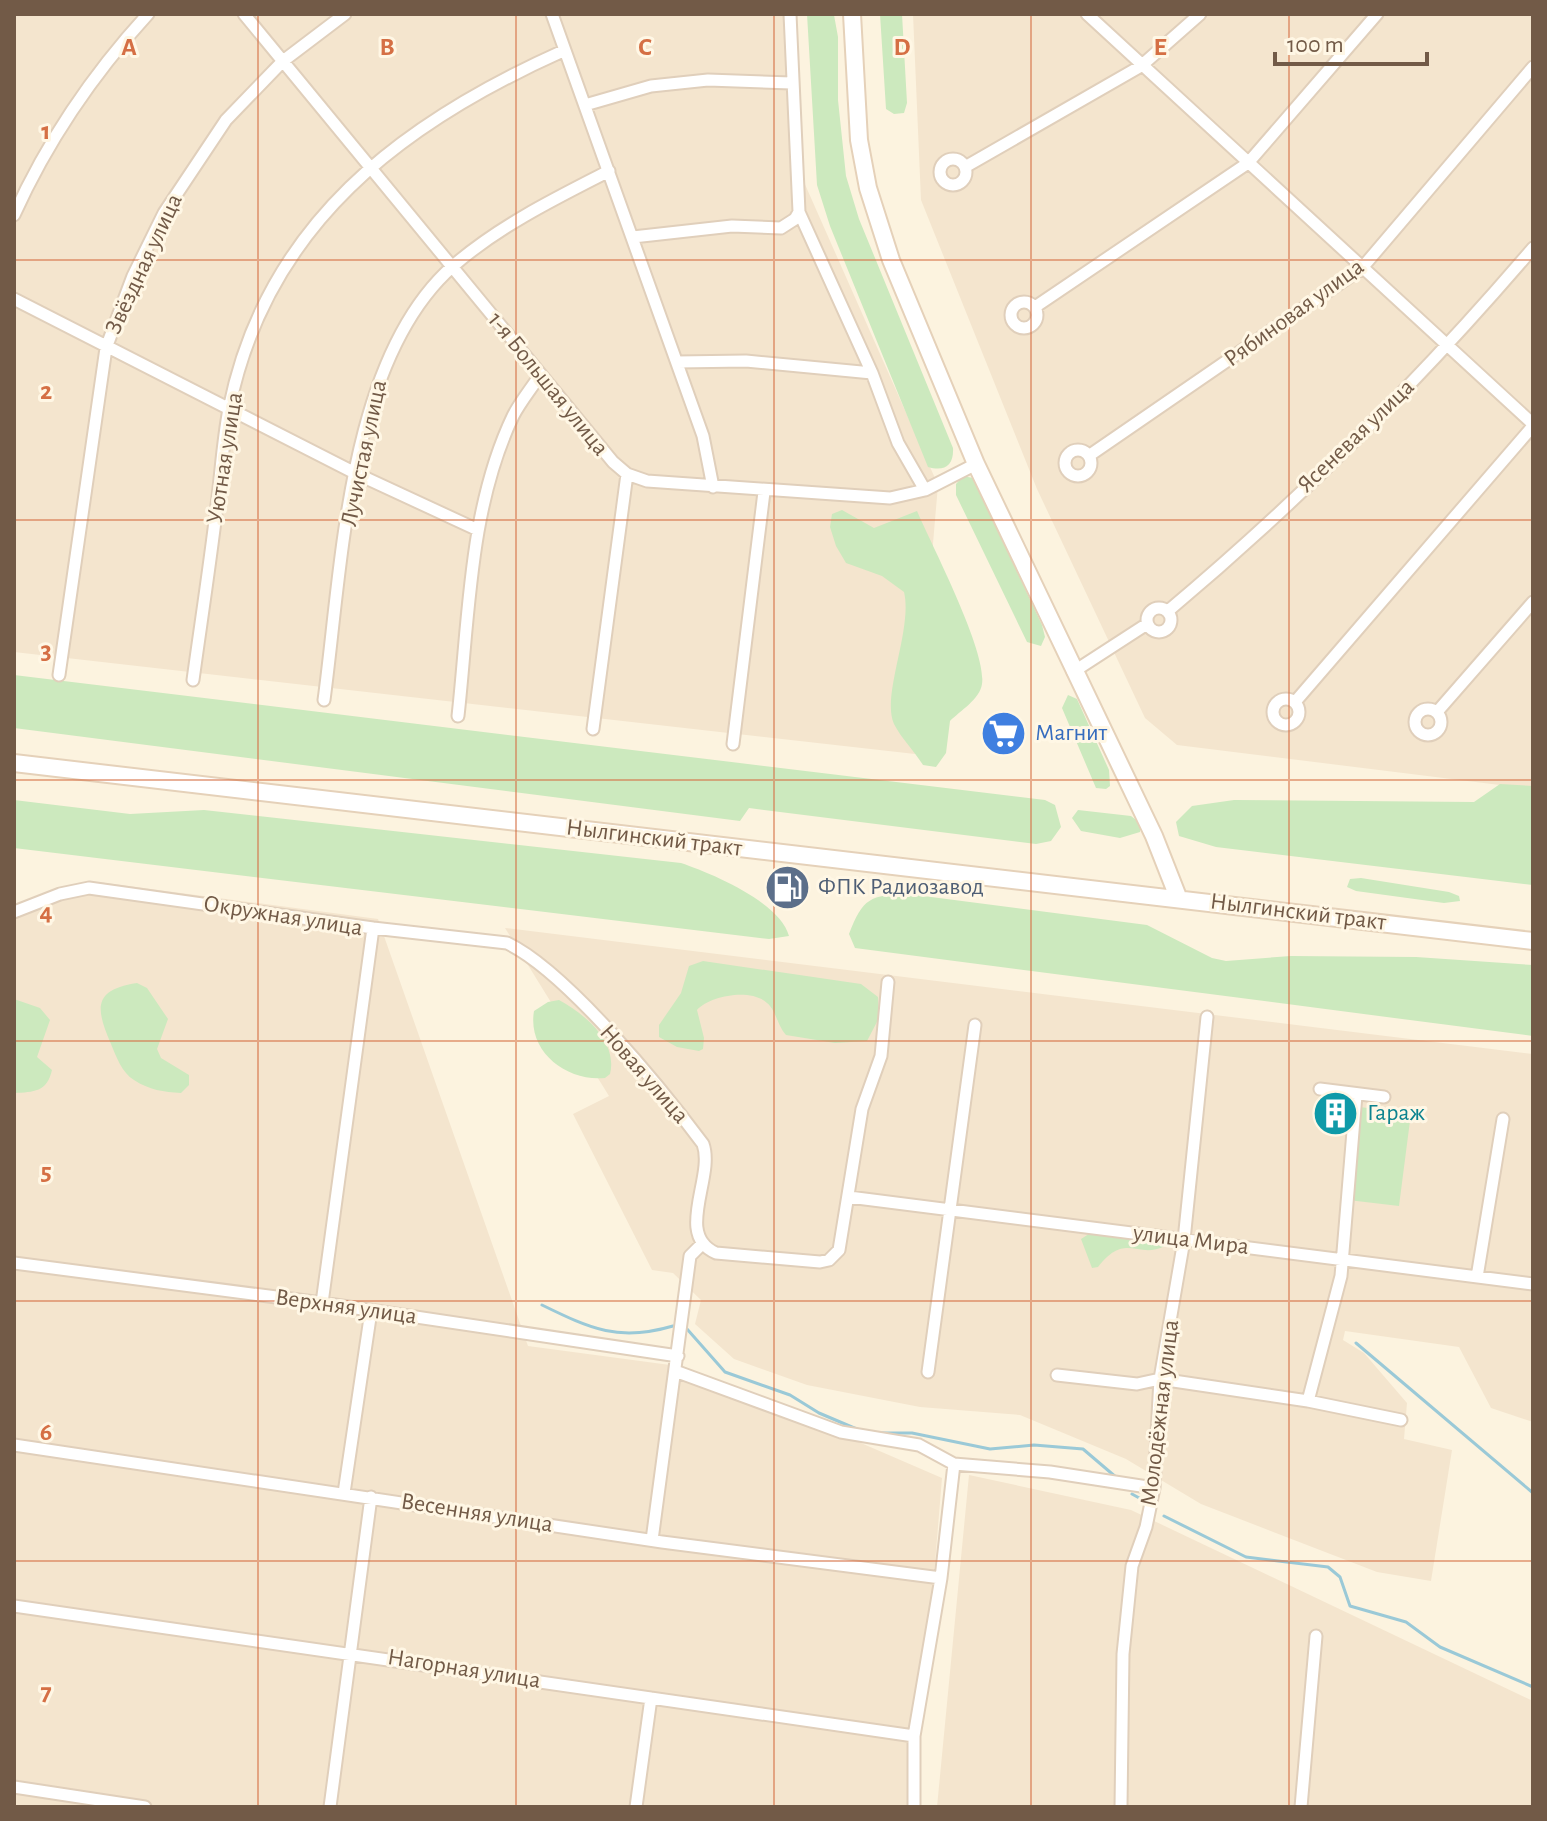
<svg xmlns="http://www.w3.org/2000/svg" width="1547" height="1821" font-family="'Alegreya Sans',sans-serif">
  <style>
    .residential { fill: #f4e5ce }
    .green { fill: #cce9be }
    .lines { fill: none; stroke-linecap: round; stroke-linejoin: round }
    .stream { stroke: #9ac9d7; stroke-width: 3 }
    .street-casing { stroke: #e0cfbb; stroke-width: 15 }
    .secondary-casing { stroke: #e5d1b9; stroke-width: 20 }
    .street { stroke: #fff; stroke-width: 11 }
    .secondary { stroke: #fff; stroke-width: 16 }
    .grid { fill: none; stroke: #d56f44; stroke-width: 2; stroke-opacity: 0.55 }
    .labels { text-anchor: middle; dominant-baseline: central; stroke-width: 6; stroke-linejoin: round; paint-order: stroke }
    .street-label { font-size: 24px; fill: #725a47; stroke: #fff7e5 }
    .shop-label { font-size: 24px; fill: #366cbe; stroke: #fff7e5; text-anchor: start }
    .service-label { font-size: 24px; fill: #4e5e75; stroke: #fff7e5; text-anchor: start }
    .culture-label { font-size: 24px; fill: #0d838f; stroke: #fff7e5; text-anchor: start }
    .grid-label { font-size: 26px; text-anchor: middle; font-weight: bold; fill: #d56f44; stroke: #fff7e5; stroke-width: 6; stroke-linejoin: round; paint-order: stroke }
  </style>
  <rect width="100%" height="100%" fill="#fcf3df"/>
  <!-- residential -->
  <path class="residential" d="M14 14H790L792 155 938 485 915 754 14 652Z
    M913 14H1533V789L1177 745 1145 718 1037 489 921 200Z
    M98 882 378 919 528 1346 685 1367 942 1478 915 1807H14V916Z
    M505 928 1533 1054V1422L1491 1408 1459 1347 1345 1331 1343 1340 1364 1353 1407 1403 1404 1439 1452 1450 1431 1581 1377 1572 1201 1504 1126 1459 1020 1415 920 1407 807 1385 734 1359 695 1324 701 1300 673 1273 652 1270 573 1114 609 1096Z
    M969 1475 1131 1510 1533 1701V1807H937Z"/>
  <!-- green -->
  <path class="green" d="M807 14 834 15 838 37V100L846 176 859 219 953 448C954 465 945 472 928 467L830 226 817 185Z
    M880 14H902L907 103 904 113 894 114 886 109Z
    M963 476 973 478 1042 625 1045 637 1041 646 1027 642 956 495V484Z
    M842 510 874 528 917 511C932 546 987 651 982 684 980 699 960 711 950 721L946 753 936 767 923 765C915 752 901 738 894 724 881 696 913 629 904 592L882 576 846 563 836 546 830 527 832 514Z
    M14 675 1045 800 1055 805 1061 827 1051 841 1036 844 749 808 740 821 14 728Z
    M1068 695 1077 699 1109 770 1110 786 1106 789 1096 788 1062 708Z
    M1500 784 1533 786V885L1216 847 1179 836 1176 822 1192 806 1234 800 1474 802Z
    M14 800 130 814 204 810 681 863C711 873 780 902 789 936L769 939 14 848Z
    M1078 810 1131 816 1140 823V832L1120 838 1081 831 1072 818Z
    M1361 878 1449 892 1459 896 1460 901 1444 903 1356 891 1347 887 1350 879Z
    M908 894 1147 925 1212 958 1226 961 1291 956 1416 957 1533 965V1036L855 948 849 934C863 898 870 895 908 894Z
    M703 961 861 984 878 997 879 1018 867 1041 835 1043 786 1035C778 1026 777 1015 770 1006 755 987 711 995 697 1010L704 1038 703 1049 699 1051 677 1047 659 1037V1025L681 993 689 966Z
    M137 983 147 988 168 1019 157 1049 161 1058 189 1075V1085L181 1093C164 1092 149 1090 134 1080 122 1073 116 1056 111 1044 96 1009 92 990 137 983Z
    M14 999 40 1008 50 1020 37 1057 52 1070C47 1092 34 1092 14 1093Z
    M559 1000C585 1014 618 1042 610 1074L605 1078C567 1082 527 1052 534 1011L548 1002Z
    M1359 1107 1411 1113 1399 1206 1348 1200Z
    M1092 1232 1161 1242 1165 1246C1137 1260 1126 1231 1098 1267L1092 1268 1081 1239Z"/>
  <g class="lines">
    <!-- stream -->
    <path class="stream" d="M542 1305C591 1329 619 1342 673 1326
      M687 1329 725 1372 790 1395 819 1413 859 1430
      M1356 1343 1533 1493
      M878 1433H912L990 1449 1034 1445 1083 1449 1117 1478
      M1132 1494 1141 1499
      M1164 1516 1246 1557 1328 1567 1340 1577 1350 1606 1406 1622 1440 1647 1533 1687"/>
    <defs>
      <path id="street" d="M244 14 613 462 627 474 647 481 890 498 925 490 976 464
        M552 14 703 436 713 487
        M790 14 799 212 872 373 898 443 925 490
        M1087 14 1533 424
        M585 105 651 86 708 80 791 83
        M940 172a13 13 0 1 1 26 0a13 13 0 1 1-26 0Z
        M965 167 1141 66 1200 14
        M14 215C47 142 93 74 148 14
        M633 237 732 226 781 228 795 219 799 212
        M14 299 355 473 478 530
        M1011 315a13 13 0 1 1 26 0a13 13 0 1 1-26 0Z
        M1035 307 1248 163 1377 14
        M677 362 746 361 872 373
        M1065 463a13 13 0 1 1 26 0a13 13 0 1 1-26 0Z
        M1090 455 1362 268 1533 67
        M1147 620a12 12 0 1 1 24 0a12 12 0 1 1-24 0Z
        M1168 611C1299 501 1422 378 1533 248
        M1073 672 1147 624
        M59 675 106 348 133 276 164 213 226 120 283 61 345 14
        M193 680C201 622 210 564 217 505 221 474 223 440 229 409 266 224 402 123 563 51
        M1273 712a13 13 0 1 1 26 0a13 13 0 1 1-26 0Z
        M324 700C342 568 347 359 453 266 499 226 556 198 609 171
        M1295 702 1533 426
        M1415 722a13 13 0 1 1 26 0a13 13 0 1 1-26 0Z
        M1437 712 1533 602
        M458 716C469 617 469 508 513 416 520 402 531 389 540 375
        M593 729 627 474
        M733 744 764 492
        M14 912 60 894 89 888 373 928 322 1303
        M373 928 507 943C566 971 662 1089 703 1144 715 1177 674 1235 716 1253L820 1262 829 1260 839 1250 862 1109 881 1056 888 982
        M1320 1089 1384 1097
        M849 1197 1533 1284
        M14 1263 322 1303 678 1356
        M1477 1277 1503 1119
        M675 1371 841 1432 919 1445 954 1464 1050 1472 1154 1488
        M928 1372 975 1025
        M1057 1375 1137 1384 1160 1379 1308 1401 1401 1420
        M1308 1401 1341 1276 1356 1095
        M14 1445 662 1542 941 1578
        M344 1493 371 1311
        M652 1540 690 1256 702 1244
        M14 1606 914 1736
        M14 1787 145 1807
        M330 1807 371 1497
        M636 1807 651 1698
        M914 1807V1736L941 1578 954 1464
        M1121 1807 1123 1654 1132 1566 1146 1527 1154 1488 1160 1379 1184 1240 1207 1017
        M1301 1807 1316 1636"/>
      <path id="secondary" d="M852 14 859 140 868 188 891 260 976 464 1154 836 1178 897
        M14 763 1533 941"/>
    </defs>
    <!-- street casing -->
    <use href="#street" class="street-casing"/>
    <!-- secondary casing -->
    <use href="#secondary" class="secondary-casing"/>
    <!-- street -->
    <use href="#street" class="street"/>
    <!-- secondary -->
    <use href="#secondary" class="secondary"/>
  </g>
  <!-- grid -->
  <path class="grid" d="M258 14V1807M516 14V1807M774 14V1807M1031 14V1807M1289 14V1807M14 260H1533M14 520H1533M14 780H1533M14 1041H1533M14 1301H1533M14 1561H1533"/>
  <!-- icons -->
  <defs>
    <symbol id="supermarket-disc" viewBox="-11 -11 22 22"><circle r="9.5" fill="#3f7fe0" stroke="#fff7e5"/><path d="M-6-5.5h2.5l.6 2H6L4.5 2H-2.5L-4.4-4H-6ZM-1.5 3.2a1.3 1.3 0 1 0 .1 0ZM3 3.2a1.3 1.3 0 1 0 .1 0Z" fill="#fff"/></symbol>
    <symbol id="fuel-disc" viewBox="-11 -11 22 22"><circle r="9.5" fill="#5c6f8a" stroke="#fff7e5"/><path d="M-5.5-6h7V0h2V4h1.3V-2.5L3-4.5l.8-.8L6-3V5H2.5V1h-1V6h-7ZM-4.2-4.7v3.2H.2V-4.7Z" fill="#fff"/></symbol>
    <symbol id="building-disc" viewBox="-11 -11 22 22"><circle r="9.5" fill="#0f9aa8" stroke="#fff7e5"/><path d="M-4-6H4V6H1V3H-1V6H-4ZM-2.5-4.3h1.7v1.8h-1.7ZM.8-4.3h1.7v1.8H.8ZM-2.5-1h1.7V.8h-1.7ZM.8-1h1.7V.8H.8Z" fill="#fff"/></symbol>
  </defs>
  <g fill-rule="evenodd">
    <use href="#supermarket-disc" x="978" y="708" width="51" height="51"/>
    <use href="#fuel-disc" x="762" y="862" width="51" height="51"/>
    <use href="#building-disc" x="1310" y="1088" width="51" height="51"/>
  </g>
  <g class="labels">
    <!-- street labels -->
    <g class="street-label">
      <text transform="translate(144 264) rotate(-65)">Звёздная улица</text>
      <text transform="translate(1294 313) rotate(-36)">Рябиновая улица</text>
      <text transform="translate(548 384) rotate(51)">1-я Большая улица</text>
      <text transform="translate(1356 436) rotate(-44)">Ясеневая улица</text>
      <text transform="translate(364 453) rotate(-78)">Лучистая улица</text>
      <text transform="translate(225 458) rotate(-81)">Уютная улица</text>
      <text transform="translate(654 838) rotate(7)">Нылгинский тракт</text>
      <text transform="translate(1298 912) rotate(7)">Нылгинский тракт</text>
      <text transform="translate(283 916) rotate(9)">Окружная улица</text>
      <text transform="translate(644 1074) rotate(49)">Новая улица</text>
      <text transform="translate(1191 1240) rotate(7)">улица Мира</text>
      <text transform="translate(346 1307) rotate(8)">Верхняя улица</text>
      <text transform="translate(1160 1413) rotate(-83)">Молодёжная улица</text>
      <text transform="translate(477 1513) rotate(9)">Весенняя улица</text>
      <text transform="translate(464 1669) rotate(9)">Нагорная улица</text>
    </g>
    <!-- shop labels -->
    <g class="shop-label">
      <text x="1035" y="733">Магнит</text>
    </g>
    <!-- service labels -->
    <g class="service-label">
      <text x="818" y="887">ФПК Радиозавод</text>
    </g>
    <!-- culture labels -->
    <g class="culture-label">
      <text x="1367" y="1113">Гараж</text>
    </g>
  </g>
  <g class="grid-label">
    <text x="129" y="55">A</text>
    <text x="387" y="55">B</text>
    <text x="645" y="55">C</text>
    <text x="902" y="55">D</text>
    <text x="1160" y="55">E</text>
    <text x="46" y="139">1</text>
    <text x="46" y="399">2</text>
    <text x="46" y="659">3</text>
    <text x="46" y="920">4</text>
    <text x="46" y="1180">5</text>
    <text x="46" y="1440">6</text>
    <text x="46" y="1700">7</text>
  </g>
  <!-- border -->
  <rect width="1547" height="1821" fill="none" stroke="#725a47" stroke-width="32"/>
  <!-- scale -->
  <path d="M1275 52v12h152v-12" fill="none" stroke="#725a47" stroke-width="4"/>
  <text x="1287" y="52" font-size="24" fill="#725a47" stroke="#fff7e5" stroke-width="6" paint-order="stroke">100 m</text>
</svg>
